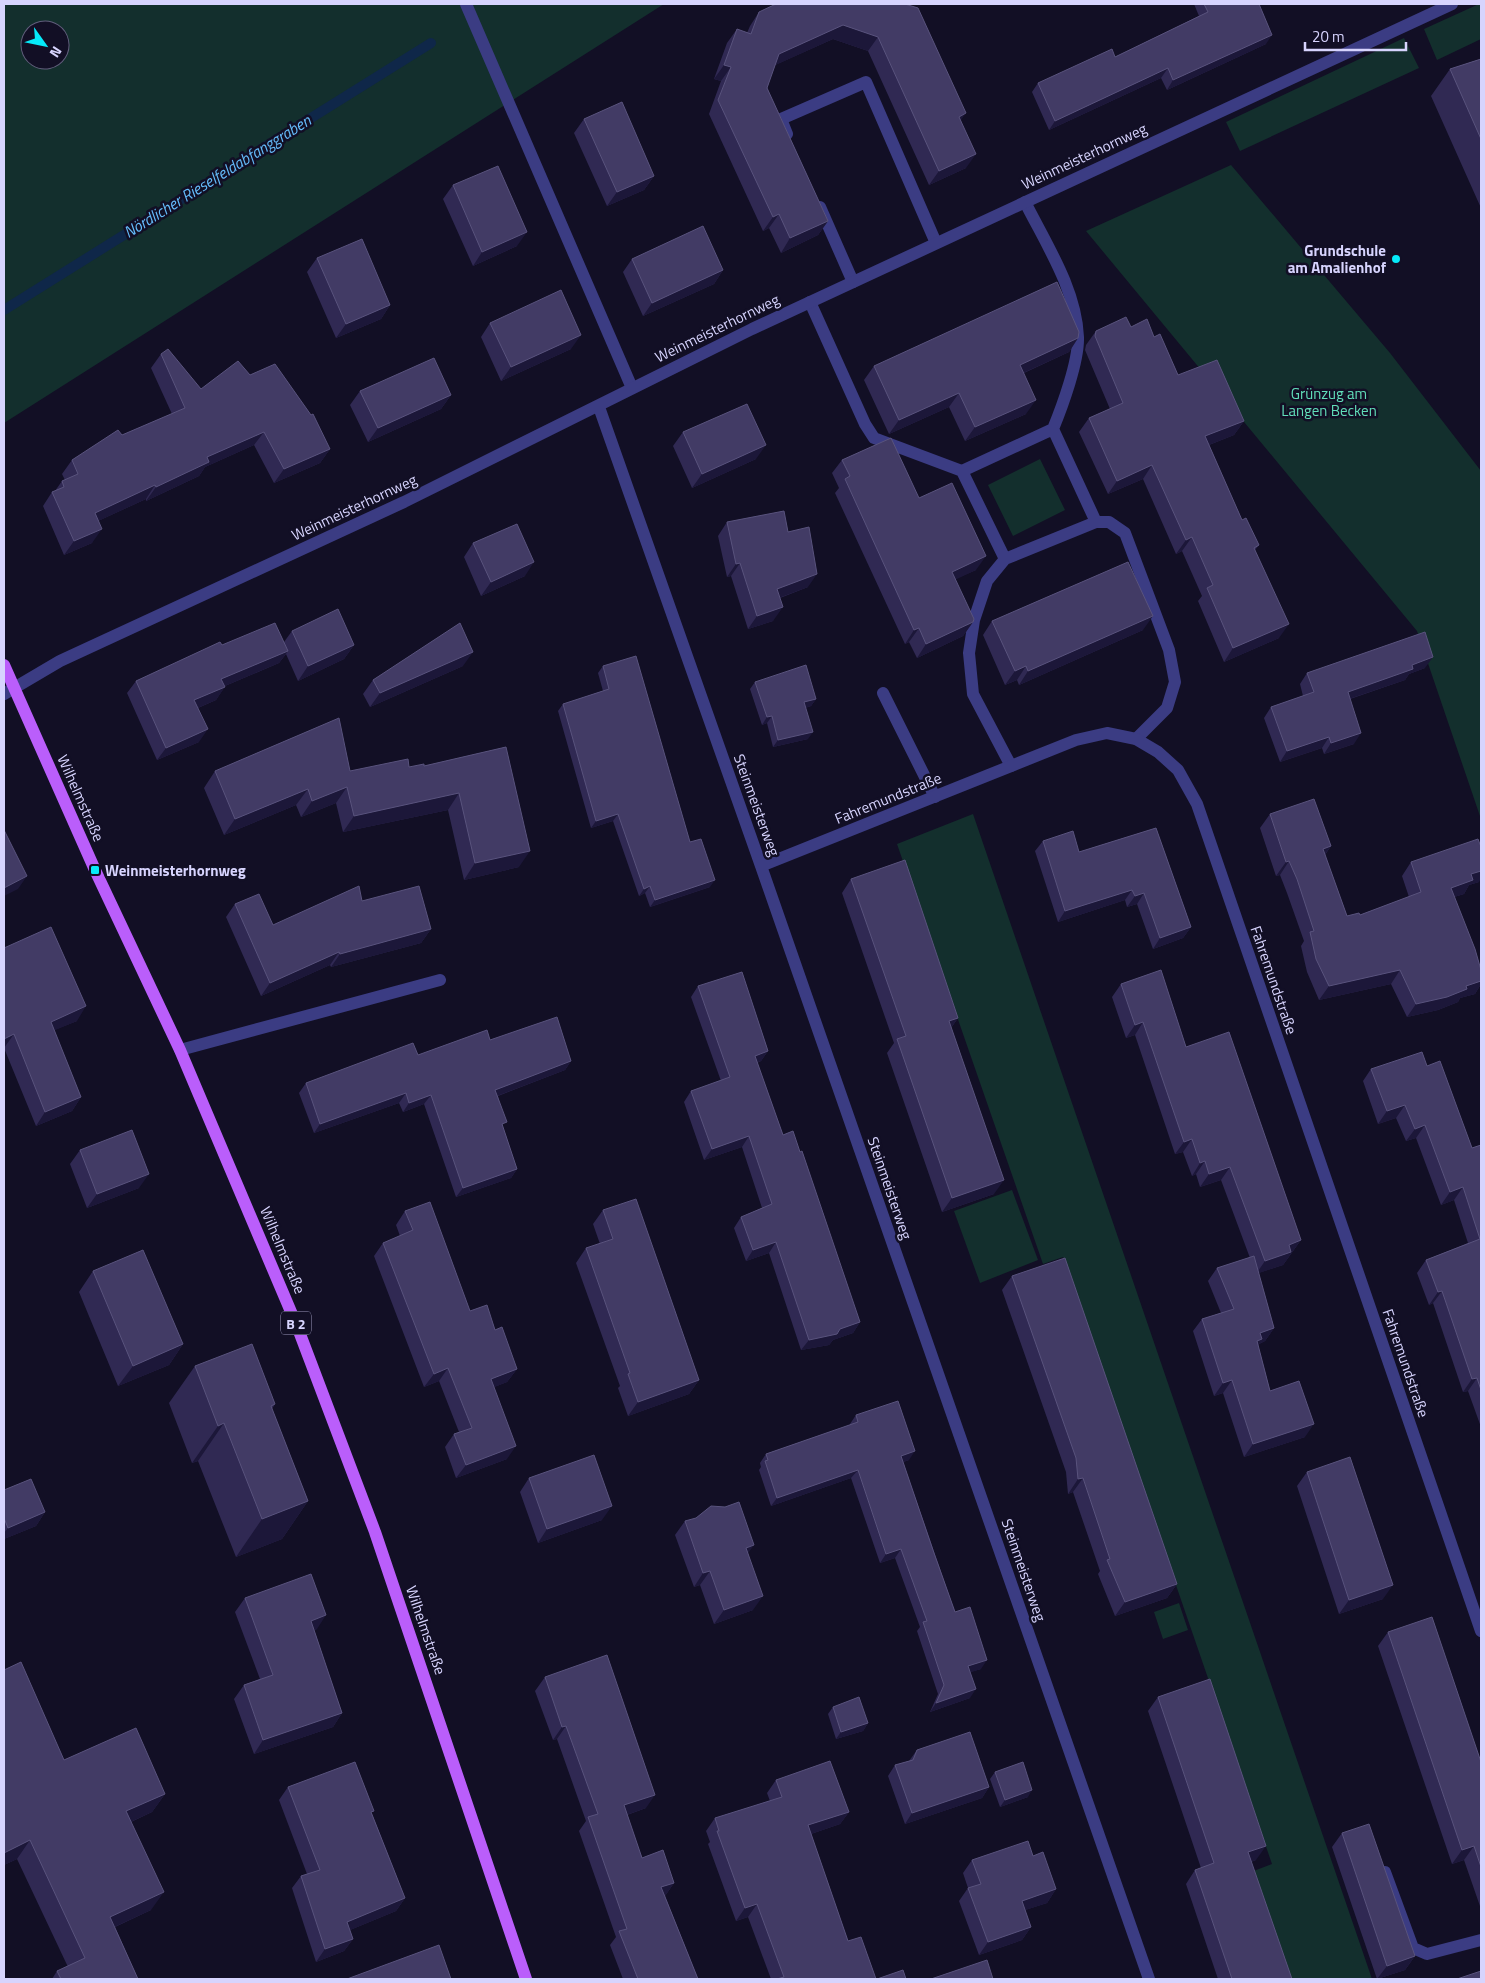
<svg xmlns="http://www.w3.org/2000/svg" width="1485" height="1983" font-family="'Titillium Web',sans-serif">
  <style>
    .green { fill: #132f2d; fill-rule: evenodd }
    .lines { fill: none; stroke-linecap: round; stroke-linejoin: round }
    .stream { stroke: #0f2749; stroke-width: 10 }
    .lane { stroke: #3b3c83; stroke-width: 12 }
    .street { stroke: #3b3c83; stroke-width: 12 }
    .primary { stroke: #ba5efb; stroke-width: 12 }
    .wall { fill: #302953 }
    .shaded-wall { fill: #1c1739 }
    .building { fill: #423b65; stroke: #59537d }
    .poi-dot { fill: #06eaf9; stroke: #120f25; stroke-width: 2 }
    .labels { text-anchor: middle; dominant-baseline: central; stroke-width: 5; stroke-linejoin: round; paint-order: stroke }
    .shield { fill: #120f25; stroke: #9c99bd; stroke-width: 1 }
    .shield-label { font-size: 14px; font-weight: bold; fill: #d7d4fe }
    .street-label { font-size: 15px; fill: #d7d4fe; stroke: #120f25 }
    .poi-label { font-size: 15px; font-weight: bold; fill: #d7d4fe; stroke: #120f25; text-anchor: end }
    .park-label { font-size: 15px; fill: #61ddb9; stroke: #120f25 }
    .water-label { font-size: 16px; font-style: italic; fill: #65bcfb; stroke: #120f25 }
  </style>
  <rect width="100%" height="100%" fill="#120f25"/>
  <!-- green -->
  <path class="green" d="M4 4H664L4 423ZM30 30H60V60H30Z
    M1479 4H1481V39L1437 60 1424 29Z
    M1404 38 1419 68 1240 151 1226 122Z
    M1231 165 1390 353 1481 471V819L1417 631 1086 231Z
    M1040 459 1065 510 1013 536 988 485Z
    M973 814 1372 1979H1289L1251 1872 1272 1864 1063 1257 1043 1264 897 844Z
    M1012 1190 1038 1260 980 1283 954 1211Z
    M1179 1603 1188 1630 1163 1639 1154 1612Z"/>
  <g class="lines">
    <!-- stream -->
    <path class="stream" d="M4 310 431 43"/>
    <!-- lane -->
    <path class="lane" d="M466 4 632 388
      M787 134 781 119 866 82 936 243
      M820 207 853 282
      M810 302 865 424 874 438 962 471 1053 429C1062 407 1079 361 1078 337 1076 289 1046 244 1025 202
      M1053 429 1096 522
      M962 471 1005 559
      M883 693 935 797
      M1011 766 973 694 969 653 974 620 987 581 1005 559 1096 522H1109L1125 533 1169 650 1175 682 1167 708 1136 739
      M180 1050 440 980
      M1385 1872 1413 1948 1427 1954 1481 1940"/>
    <!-- street -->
    <path class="street" d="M599 407 761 866 1149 1979
      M4 694 60 661 404 502 752 329 1452 4
      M761 866 1076 740 1107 733 1136 739 1158 752 1178 770 1197 804 1481 1631"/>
    <!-- primary -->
    <path class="primary" d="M4 665 95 870 180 1050 297 1326 375 1532 526 1979"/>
  </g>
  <!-- wall -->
  <path class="wall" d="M905 4 961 121 966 168 929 185 868 51 833 39 775 65 767 88 828 221 818 235 781 253 769 228 763 231 709 114 721 81 714 79 727 43 737 29 747 33 750 26 759 12Z
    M1194 4H1259L1266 44 1167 90 1161 78 1049 130 1032 92 1038 83 1115 57 1199 16Z
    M1481 59V208L1431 96 1450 69Z
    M584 119 654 176 644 190 607 206 574 133Z
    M453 185 517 246 473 266 443 199Z
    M317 258 390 305 381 319 336 338 307 272Z
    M632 259 723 270 714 284 643 316 623 272Z
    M490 323 571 349 501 381 481 337Z
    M1131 327 1154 337 1178 375 1244 421 1234 435 1209 445 1242 520 1259 545 1255 550 1279 638 1224 662 1198 601 1202 596 1182 551 1176 554 1143 479 1108 494 1079 432 1089 418 1110 409 1085 350 1086 345 1096 331Z
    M1078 338 1069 352 1024 373 1026 414 965 441 949 407 889 434 864 380 874 366Z
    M161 354 201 389 250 375 330 449 320 463 274 483 254 445 205 467 199 476 146 501V499L98 521 92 543 64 555 43 506 52 492 55 491 62 481 65 480 62 474 72 460 122 435 172 414 151 368Z
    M360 391 451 395 441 409 368 442 350 405Z
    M683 432 756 459 692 488 673 446Z
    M842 460 919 498 976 570 955 579 973 622 963 636 917 658 909 642 905 644 835 493 839 488 832 473Z
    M727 522 788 532 808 587 780 598 773 621 748 629 731 576 727 577 718 536Z
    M473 543 525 576 481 596 464 557Z
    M992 621 1143 630 1019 685 1017 680 1005 685 983 635Z
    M292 631 354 645 344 659 298 681 286 654 279 663 225 686 216 700 198 708 199 742 157 760 127 693 136 681 222 645 284 642Z
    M463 666 370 707 363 694 373 680Z
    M603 666 690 842 710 887 650 907 645 893 639 896 613 821 591 828 558 711 563 704 603 691 598 673Z
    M1425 668 1409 674 1405 680 1350 699 1354 744 1324 754 1322 748 1280 762 1264 718 1271 707 1303 696 1300 684 1307 673Z
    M755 682 816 699 811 706 805 708 808 739 773 747 767 723 762 725 750 689Z
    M506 747 519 867 464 880 448 810 343 832 336 803 301 817 296 805 224 835 204 788 215 771H350L424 766Z
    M1270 814 1331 846 1325 855 1347 916 1360 915 1409 897 1402 876 1411 862 1479 882 1469 885 1464 894 1454 897 1481 970V984L1475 994 1460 998 1458 1002 1438 1010 1407 1017 1391 984 1319 1000 1307 972 1301 946 1304 941 1287 893 1280 875 1276 876 1260 828Z
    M1156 828 1191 927 1183 938 1153 949 1137 904 1127 907 1125 900 1058 922 1035 851 1043 841 1079 852Z
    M851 879 958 1018 951 1028 994 1194 942 1212 887 1053 894 1043 842 893Z
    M235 904 273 925 431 929 421 943 331 967 330 965 261 996 226 917Z
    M4 948 77 1021 54 1030 81 1097 72 1111 36 1126 4 1048Z
    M1121 984 1186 1047 1301 1240 1283 1265 1258 1273 1274 1328 1265 1341 1259 1344 1258 1345 1270 1391 1305 1437 1244 1457 1223 1393 1214 1396 1193 1331 1202 1319 1221 1313 1208 1281 1217 1268 1250 1258 1221 1180 1200 1187 1196 1174 1192 1176 1183 1152 1175 1154 1135 1035 1126 1038 1112 997Z
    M698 986 768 1051 761 1061 757 1063 783 1135 860 1322 853 1333 833 1340 829 1345 801 1350 769 1253 746 1261 734 1228 741 1217 762 1208 742 1147 704 1160 684 1102 691 1091 721 1081 691 997Z
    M490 1040 571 1061 565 1070 498 1096 503 1127 517 1169 511 1178 456 1197 424 1104 403 1112 399 1103 314 1133 299 1093 306 1083 418 1055Z
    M1427 1066 1472 1148 1481 1145V1427L1468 1391 1463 1392 1433 1303 1429 1305 1417 1273 1426 1260 1468 1243 1454 1200 1441 1205 1416 1138 1406 1141 1396 1118 1378 1124 1363 1081 1371 1069Z
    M80 1150 139 1188 87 1208 70 1164Z
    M603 1210 699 1380 689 1394 628 1416 618 1388 620 1386 576 1263 586 1248 600 1244 593 1224Z
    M405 1211 470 1311 495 1330 517 1369 507 1382 494 1387 507 1459 456 1478 445 1447 454 1434 459 1432 439 1381 424 1387 374 1256 383 1243 400 1236 396 1225Z
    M93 1271 183 1344 169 1365 118 1386 79 1292Z
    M1012 1276 1177 1584 1167 1598 1115 1616 1098 1574 1100 1571 1073 1492 1068 1494 1066 1472 1002 1290Z
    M195 1366 275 1404 272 1409 308 1501 282 1539 236 1557 198 1461 192 1463 169 1403Z
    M856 1415 909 1460 903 1462 955 1612 981 1669 970 1672V1698L930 1712 938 1694 917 1631 920 1627 895 1558 880 1563 851 1478 771 1506 759 1470 761 1467 760 1463 766 1454 850 1425V1424Z
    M1307 1472 1383 1599 1339 1614 1297 1486Z
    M529 1478 602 1520 538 1543 520 1492Z
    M4 1490 45 1512 36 1526 4 1539Z
    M685 1521 748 1554 753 1610 714 1624 700 1585 694 1587 675 1535Z
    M245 1598 317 1629 314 1630 342 1713 333 1727 254 1754 234 1699 244 1685 260 1679 235 1612Z
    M1388 1632 1481 1762V1909L1464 1860 1452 1864 1378 1646Z
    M4 1670 64 1760 165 1794 152 1812 131 1822 151 1910 115 1927 138 1979H52L57 1971 68 1967 17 1859 4 1865Z
    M545 1677 646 1808 627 1815 642 1858 674 1883 665 1896 698 1979H623L610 1945 616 1937 579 1831 586 1821 557 1739 553 1740 535 1691Z
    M1158 1697 1256 1860 1251 1862 1292 1979H1218L1186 1884 1195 1870 1201 1868 1148 1711Z
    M833 1707 868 1723 863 1731 836 1739 828 1714Z
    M917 1750 989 1787 982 1798 905 1824 888 1776 895 1765 909 1761Z
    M995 1772 1028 1797 1000 1807 990 1779Z
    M776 1780 849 1812 840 1824 811 1834 848 1941 876 1979H771L748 1917 736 1921 708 1844 710 1842 706 1831 715 1818 770 1801 767 1793Z
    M288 1787 372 1814 405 1898 396 1911 350 1930 353 1939 344 1951 316 1962 292 1888 301 1876 307 1874 279 1800Z
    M1342 1833 1415 1956 1405 1970 1377 1979 1332 1847Z
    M1033 1856 1056 1889 1047 1903 1025 1910 1031 1927 1022 1940 979 1955 959 1901 968 1888 963 1873 972 1860Z"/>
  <!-- shaded-wall -->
  <path class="shaded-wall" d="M843 25 878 37 868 51 833 39 769 68 779 54Z
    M1272 35 1266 44 1167 90 1173 80Z
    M724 65 731 67 721 81 714 79Z
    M1168 68 1161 78 1049 130 1055 121Z
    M966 113 956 127 959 117Z
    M976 154 966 168 929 185 939 171Z
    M654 176 644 190 607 206 617 192Z
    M779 214 769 228 763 231 773 217Z
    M828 221 818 235 781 253 790 238Z
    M527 232 517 246 473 266 482 252Z
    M723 270 714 284 643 316 652 303Z
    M390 305 381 319 336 338 346 324Z
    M581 335 571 349 501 381 511 367Z
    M1078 338 1069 352 1010 379 1020 365Z
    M959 393 949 407 889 434 899 420Z
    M451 395 441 409 368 442 378 428Z
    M1036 400 1026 414 965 441 975 427Z
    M1244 421 1234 435 1196 450 1205 436Z
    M264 432 254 445 205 467 199 476 146 501 156 487 207 457Z
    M766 445 756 459 692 488 702 474Z
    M330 449 320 463 274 483 284 469Z
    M1152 465 1143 479 1108 494 1117 481Z
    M155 485 146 499 85 527 95 513Z
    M102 529 92 543 64 555 74 541Z
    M1192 537 1182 551 1176 554 1186 540Z
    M986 556 976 570 942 586 952 572Z
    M534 562 525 576 481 596 491 582Z
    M740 563 731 576 727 577 736 564Z
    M817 574 808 587 768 602 777 589Z
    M783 607 773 621 748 629 757 616Z
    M1153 616 1143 630 1019 685 1028 671Z
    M973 622 963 636 917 658 926 644Z
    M1289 624 1279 638 1224 662 1233 648Z
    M919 628 909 642 905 644 914 630Z
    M354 645 344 659 298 681 308 666Z
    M288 651 279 663 213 691 221 679Z
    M473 652 463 666 370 707 380 693Z
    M1433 657 1425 668 1409 674 1405 680 1340 702 1348 692 1412 665Z
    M1026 666 1017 680 1005 685 1015 671Z
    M225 687 216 700 186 713 194 700Z
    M816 699 811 706 799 710 804 702Z
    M772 716 767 723 762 725 767 717Z
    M208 729 199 742 157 760 166 748Z
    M813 732 808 739 773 747 778 740Z
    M1361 733 1354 744 1324 754 1331 743Z
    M1329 737 1322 748 1280 762 1287 751Z
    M347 787 336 803 301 817 312 801Z
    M308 789 296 805 224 835 235 819Z
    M459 793 448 810 343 832 354 816Z
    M618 814 613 821 591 828 596 821Z
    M1331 846 1321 860 1323 849Z
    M530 851 519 867 464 880 475 863Z
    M1289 861 1280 875 1276 876 1286 862Z
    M1481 871V879L1479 882 1469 885 1464 894 1441 901 1451 888 1471 874Z
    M27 876 18 889 4 896V888Z
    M715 880 710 887 650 907 655 900Z
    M650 886 645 893 639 896 644 889Z
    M1132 890 1125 900 1058 922 1065 911Z
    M1144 893 1137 904 1127 907 1135 896Z
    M1191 927 1183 938 1153 949 1160 938Z
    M431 929 421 943 331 967 340 954Z
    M339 952 330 965 261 996 270 983Z
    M1400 970 1391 984 1319 1000 1329 986Z
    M1481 981V984L1475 994 1460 998 1458 1002 1438 1010 1407 1017 1416 1004Z
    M86 1006 77 1021 41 1036 51 1022Z
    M958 1018 948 1032 949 1021Z
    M1143 1022 1135 1035 1126 1038 1135 1025Z
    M14 1034 4 1048V1039Z
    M768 1051 761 1061 748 1066 755 1056Z
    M571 1061 565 1070 489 1099 495 1090Z
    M406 1093 399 1103 314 1133 320 1124Z
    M431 1095 424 1104 403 1112 409 1103Z
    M81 1097 72 1111 36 1126 45 1112Z
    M1405 1105 1396 1118 1378 1124 1387 1111Z
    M1425 1125 1416 1138 1406 1141 1415 1129Z
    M749 1136 742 1147 704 1160 712 1149Z
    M1192 1139 1183 1152 1175 1154 1184 1142Z
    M1205 1161 1196 1174 1192 1176 1200 1163Z
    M1230 1167 1221 1180 1200 1187 1209 1174Z
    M517 1169 511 1178 456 1197 463 1188Z
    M149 1174 139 1188 87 1208 97 1194Z
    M1004 1180 994 1194 942 1212 952 1198Z
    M1463 1187 1454 1200 1441 1205 1450 1192Z
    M1301 1240 1283 1265 1256 1274 1265 1261 1289 1245Z
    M776 1242 769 1253 746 1261 753 1250Z
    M1442 1291 1433 1303 1429 1305 1438 1292Z
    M860 1322 853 1333 833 1340 829 1345 801 1350 809 1340Z
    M1274 1328 1265 1341 1259 1344 1253 1352 1248 1354 1260 1333Z
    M183 1344 169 1365 118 1386 133 1366Z
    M448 1368 439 1381 424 1387 434 1374Z
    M517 1369 507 1382 482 1392 491 1379Z
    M1477 1378 1468 1391 1463 1392 1472 1379Z
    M699 1380 689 1394 628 1416 638 1402Z
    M1232 1380 1223 1393 1214 1396 1223 1383Z
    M224 1423 198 1461 192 1463 218 1426Z
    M1314 1424 1305 1437 1244 1457 1253 1444Z
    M516 1446 507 1459 456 1478 466 1465Z
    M915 1451 909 1460 895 1465 901 1456Z
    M858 1470 851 1478 771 1506 777 1498Z
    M1083 1478 1073 1492 1068 1494 1078 1479Z
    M308 1501 282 1539 236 1557 262 1519Z
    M612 1506 602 1520 538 1543 547 1529Z
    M45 1512 36 1526 4 1539V1533L8 1528Z
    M754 1545 744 1559 746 1548Z
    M901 1549 895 1558 880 1563 886 1554Z
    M710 1571 700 1585 694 1587 703 1573Z
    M1177 1584 1167 1598 1115 1616 1125 1602Z
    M1393 1585 1383 1599 1339 1614 1349 1600Z
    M763 1596 753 1610 714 1624 724 1610Z
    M326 1615 317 1629 301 1635 311 1621Z
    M987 1660 981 1669 962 1675 968 1666Z
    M976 1689 970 1698 930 1712 936 1703Z
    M342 1713 333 1727 254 1754 263 1740Z
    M868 1723 863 1731 836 1739 841 1732Z
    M566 1726 557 1739 553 1740 562 1727Z
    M989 1787 982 1798 905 1824 912 1813Z
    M1032 1790 1028 1797 1000 1807 1005 1800Z
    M165 1794 152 1812 113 1830 126 1811Z
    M655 1795 646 1808 615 1819 624 1805Z
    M849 1812 840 1824 799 1838 808 1825Z
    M30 1840 17 1859 4 1865V1853Z
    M1266 1846 1256 1860 1238 1866 1248 1852Z
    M1474 1846 1464 1860 1452 1864 1462 1850Z
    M674 1883 665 1896 661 1887Z
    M1056 1889 1047 1903 1013 1914 1022 1901Z
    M164 1892 151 1910 97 1935 110 1917Z
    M405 1898 396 1911 338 1935 347 1922Z
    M757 1904 748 1917 736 1921 745 1908Z
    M1031 1927 1022 1940 979 1955 988 1942Z
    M353 1939 344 1951 316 1962 325 1949Z
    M1415 1956 1405 1970 1377 1979 1387 1966Z"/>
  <!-- building -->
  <path class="building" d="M776 4H905L918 8 966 113 959 117 976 154 939 171 878 37 843 25 779 54 767 88 828 221 790 238 779 214 773 217 718 100 731 67 724 65 737 29 751 34 759 12Z
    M1204 4H1259L1272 35 1173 80 1168 68 1055 121 1038 83 1112 49 1115 57 1208 12Z
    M1481 59V139L1450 69Z
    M622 102 654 176 617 192 584 119Z
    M498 166 527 232 482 252 453 185Z
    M703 226 723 270 652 303 632 259Z
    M362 239 390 305 346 324 317 258Z
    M1057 282 1079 332 1078 338 1020 365 1036 400 975 427 959 393 899 420 874 366Z
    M561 290 581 335 511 367 490 323Z
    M1126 317 1131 327 1147 319 1154 337 1160 334 1178 375 1217 360 1244 421 1205 436 1242 520 1246 518 1259 545 1254 548 1289 624 1233 648 1207 588 1213 585 1192 537 1186 540 1152 465 1117 481 1089 418 1123 403 1095 336 1096 331Z
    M168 349 201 389 238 361 250 375 275 364 311 415 313 414 330 449 284 469 264 432 207 457 209 462 156 487 155 485 95 513 102 529 74 541 52 492 64 487 62 481 78 474 72 460 118 430 122 435 185 408 161 354Z
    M434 358 451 395 378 428 360 391Z
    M747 404 766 445 702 474 683 432Z
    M891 438 919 498 952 483 986 556 952 572 974 619 973 622 926 644 919 628 914 630 845 479 850 476 842 460Z
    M784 511 788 532 809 527 817 574 777 589 783 607 757 616 740 563 736 564 727 522Z
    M517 524 534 562 491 582 473 543Z
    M1128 562 1153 616 1028 671 1026 666 1015 671 992 621Z
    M338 609 354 645 308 666 292 631Z
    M275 623 288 651 221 679 225 687 194 700 208 729 166 748 136 681 220 642 222 645Z
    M460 623 473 652 380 693 373 680Z
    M1425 632 1433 657 1412 665 1413 669 1348 692 1361 733 1331 743 1329 737 1287 751 1271 707 1314 692 1307 673Z
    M636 656 690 842 701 839 715 880 655 900 650 886 644 889 618 814 596 821 563 704 609 689 603 666Z
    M806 665 816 699 804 702 813 732 778 740 772 716 767 717 755 682Z
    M339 718 350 771 408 759 409 767 424 764V766L506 747 530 851 475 863 459 793 354 816 347 787 312 801 308 789 235 819 215 771Z
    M1314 799 1331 846 1323 849 1347 916 1359 913 1360 915 1421 892 1411 862 1478 839 1481 847V871L1471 874 1473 880 1451 888 1475 949 1481 970V981L1466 986 1467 989 1447 997 1416 1004 1400 970 1329 986 1316 959 1310 932 1314 931 1297 879 1289 861 1286 862 1270 814Z
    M1156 828 1191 927 1160 938 1144 893 1135 896 1132 890 1065 911 1043 841 1073 831 1079 852Z
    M4 830 27 876 4 888Z
    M905 860 958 1018 949 1021 1004 1180 952 1198 897 1039 906 1036 851 879Z
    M359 886 362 901 419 886 431 929 340 954 339 952 270 983 235 904 259 894 273 925Z
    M51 927 86 1006 51 1022 81 1097 45 1112 14 1034 4 1039V948Z
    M1161 970 1186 1047 1229 1032 1301 1240 1289 1245 1291 1252 1265 1261 1230 1167 1209 1174 1205 1161 1200 1163 1192 1139 1184 1142 1143 1022 1135 1025 1121 984Z
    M742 972 768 1051 755 1056 783 1135 793 1131 800 1152 802 1151 860 1322 840 1329 837 1334 809 1340 776 1242 753 1250 741 1217 772 1204 749 1136 712 1149 691 1091 730 1077 698 986Z
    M557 1017 571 1061 495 1090 507 1122 502 1124 517 1169 463 1188 431 1095 409 1103 406 1093 320 1124 306 1083 413 1043 418 1055 487 1030 490 1040Z
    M1422 1052 1427 1066 1440 1061 1472 1148 1481 1145V1390L1477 1378 1472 1379 1442 1291 1438 1292 1426 1260 1480 1239 1463 1187 1450 1192 1425 1125 1415 1129 1405 1105 1387 1111 1371 1069Z
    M132 1130 149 1174 97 1194 80 1150Z
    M636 1199 699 1380 638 1402 628 1374 630 1373 586 1248 613 1239 603 1210Z
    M430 1202 470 1311 487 1305 495 1330 502 1327 517 1369 491 1379 516 1446 466 1465 454 1434 472 1428 448 1368 434 1374 383 1243 413 1230 405 1211Z
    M143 1250 183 1344 133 1366 93 1271Z
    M1254 1256 1274 1328 1260 1333 1262 1339 1257 1341 1270 1391 1299 1381 1314 1424 1253 1444 1232 1380 1223 1383 1202 1319 1234 1309 1217 1268Z
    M1065 1258 1177 1584 1125 1602 1107 1560 1110 1559 1083 1478 1078 1479 1076 1458 1012 1276Z
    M252 1344 275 1404 271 1406 308 1501 262 1519 224 1423 218 1426 195 1366Z
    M898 1401 915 1451 901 1456 934 1553 955 1612 970 1607 987 1660 968 1666 976 1689 936 1703 944 1685 923 1622 927 1621 901 1549 886 1554 858 1470 777 1498 765 1461 768 1460 766 1454 858 1422 856 1415Z
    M594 1455 612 1506 547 1529 529 1478Z
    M1350 1457 1393 1585 1349 1600 1307 1472Z
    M31 1479 45 1512 8 1528 4 1518V1490Z
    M739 1502 754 1545 746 1548 763 1596 724 1610 710 1571 703 1573 685 1521 696 1518 711 1506 725 1507Z
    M311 1574 326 1615 311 1621 342 1713 263 1740 244 1685 273 1675 245 1598Z
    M1432 1617 1481 1762V1867L1474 1846 1462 1850 1388 1632Z
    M607 1655 655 1795 624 1805 642 1858 663 1850 674 1883 661 1887 698 1979H638L619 1931 627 1929 588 1817 598 1814 566 1726 562 1727 545 1677Z
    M21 1662 64 1760 136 1728 165 1794 126 1811 164 1892 110 1917 138 1979H61L57 1971 85 1958 30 1840 4 1853V1670Z
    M1210 1679 1266 1846 1248 1852 1292 1979H1232L1195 1870 1214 1863 1158 1697Z
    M859 1697 868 1723 841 1732 833 1707Z
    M970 1732 989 1787 912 1813 895 1765 913 1760 917 1750Z
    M830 1761 849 1812 808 1825 848 1941 861 1937 876 1979H777L784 1977 757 1904 745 1908 717 1831H719L715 1818 782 1797 776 1780Z
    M355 1762 374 1811 371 1812 405 1898 347 1922 353 1939 325 1949 301 1876 320 1870 288 1787Z
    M1023 1762 1032 1790 1005 1800 995 1772Z
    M1369 1824 1415 1956 1387 1966 1342 1833Z
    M1028 1841 1033 1856 1043 1852 1056 1889 1022 1901 1031 1927 988 1942 968 1888 981 1884 972 1860Z
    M439 1945 451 1979H347Z
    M987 1960 993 1979H931Z
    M903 1970 906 1979H877Z
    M1481 1971V1979H1457Z"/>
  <!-- markers -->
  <g class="poi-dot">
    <circle cx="1396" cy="259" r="5"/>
    <rect x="90" y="865" width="10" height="10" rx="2.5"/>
  </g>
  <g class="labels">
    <!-- shield labels -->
    <rect class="shield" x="281" y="1311.5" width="30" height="23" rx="4"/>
    <g class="shield-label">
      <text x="296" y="1323">B 2</text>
    </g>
    <!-- street labels -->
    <g class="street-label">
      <text transform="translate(1084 156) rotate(-25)">Weinmeisterhornweg</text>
      <text transform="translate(717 328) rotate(-26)">Weinmeisterhornweg</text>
      <text transform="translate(354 507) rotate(-25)">Weinmeisterhornweg</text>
      <text transform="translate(81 798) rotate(66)">Wilhelmstraße</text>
      <text transform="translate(888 798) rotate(-22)">Fahremundstraße</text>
      <text transform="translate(757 805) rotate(70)">Steinmeisterweg</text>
      <text transform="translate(1274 980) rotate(71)">Fahremundstraße</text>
      <text transform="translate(890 1188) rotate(71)">Steinmeisterweg</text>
      <text transform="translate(283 1250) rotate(67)">Wilhelmstraße</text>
      <text transform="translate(1406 1363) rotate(71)">Fahremundstraße</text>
      <text transform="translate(1024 1570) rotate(71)">Steinmeisterweg</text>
      <text transform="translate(426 1630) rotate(71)">Wilhelmstraße</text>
    </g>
    <!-- poi labels -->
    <g class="poi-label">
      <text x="1386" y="250">Grundschule<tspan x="1386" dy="17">am Amalienhof</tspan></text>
      <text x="105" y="870" text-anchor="start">Weinmeisterhornweg</text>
    </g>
    <!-- park labels -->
    <g class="park-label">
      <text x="1329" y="393">Grünzug am<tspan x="1329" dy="17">Langen Becken</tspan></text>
    </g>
    <!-- water labels -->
    <g class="water-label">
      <text transform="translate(217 176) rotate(-32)">Nördlicher Rieselfeldabfanggraben</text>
    </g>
  </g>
  <!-- border -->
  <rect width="1485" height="1983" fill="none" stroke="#d7d4fe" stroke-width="10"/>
  <!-- north arrow -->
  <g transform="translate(45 45) rotate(123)"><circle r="24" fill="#120f25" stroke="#615e7c"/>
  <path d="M0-4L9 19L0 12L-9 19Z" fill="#06eaf9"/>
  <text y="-8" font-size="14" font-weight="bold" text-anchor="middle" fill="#d7d4fe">N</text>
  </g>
  <!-- scale -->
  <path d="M1305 42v8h101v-8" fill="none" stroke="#d7d4fe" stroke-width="2.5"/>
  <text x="1312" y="42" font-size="15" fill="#d7d4fe" stroke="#120f25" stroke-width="4" paint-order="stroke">20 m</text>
</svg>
